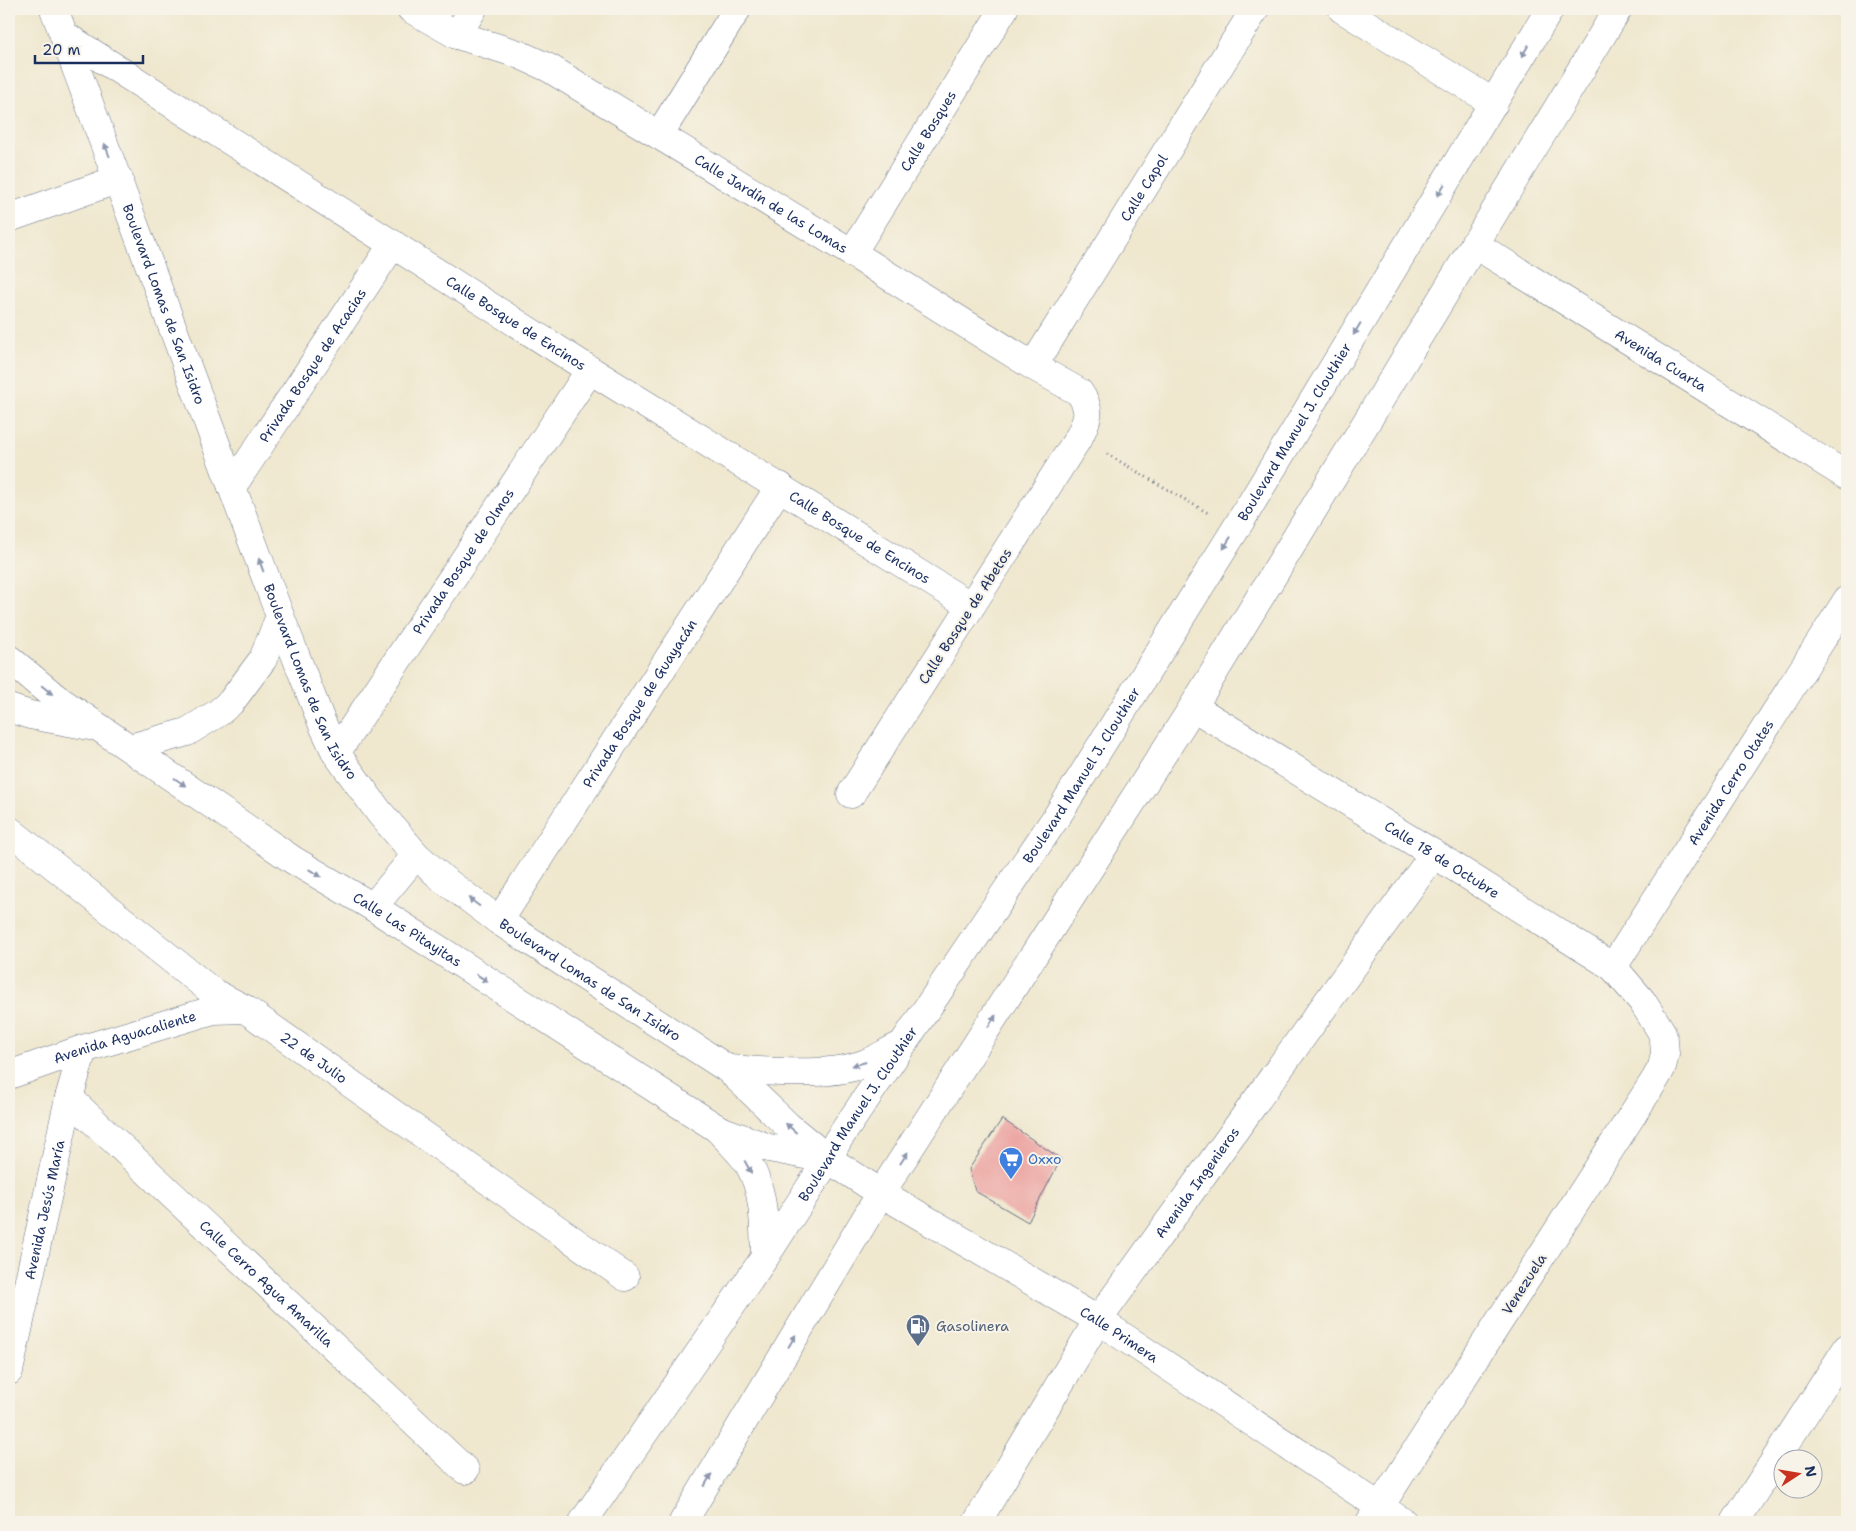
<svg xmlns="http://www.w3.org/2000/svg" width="1856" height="1531" font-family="'Shantell Sans',sans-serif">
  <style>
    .building { fill: #eca6a3 }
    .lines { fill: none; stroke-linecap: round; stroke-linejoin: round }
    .street-casing { stroke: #656f85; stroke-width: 29 }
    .secondary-casing { stroke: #656f85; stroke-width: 29 }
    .primary-casing { stroke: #656f85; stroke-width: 29 }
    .path { stroke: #656f85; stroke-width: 3; stroke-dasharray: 1 4; stroke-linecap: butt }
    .street { stroke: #fff; stroke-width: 28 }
    .secondary { stroke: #fff; stroke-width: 28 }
    .primary { stroke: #fff; stroke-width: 28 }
    .oneway { fill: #8d97ae }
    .labels { text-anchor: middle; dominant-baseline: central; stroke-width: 4; stroke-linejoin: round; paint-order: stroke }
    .street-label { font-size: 14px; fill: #1b2f5e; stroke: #f7f3e8 }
    .shop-label { font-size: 14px; fill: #366cbe; stroke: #f7f3e8; text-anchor: start }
    .service-label { font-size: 14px; fill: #4e5e75; stroke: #f7f3e8; text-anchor: start }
  </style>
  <rect width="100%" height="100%" fill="#f7f3e8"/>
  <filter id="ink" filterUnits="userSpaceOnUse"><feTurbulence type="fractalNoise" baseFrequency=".02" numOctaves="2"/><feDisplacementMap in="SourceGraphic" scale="10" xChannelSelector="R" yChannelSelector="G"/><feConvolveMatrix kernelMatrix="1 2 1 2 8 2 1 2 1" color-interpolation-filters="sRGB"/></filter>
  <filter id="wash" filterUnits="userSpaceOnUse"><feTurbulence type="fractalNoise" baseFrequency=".0096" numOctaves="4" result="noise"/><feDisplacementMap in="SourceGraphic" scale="20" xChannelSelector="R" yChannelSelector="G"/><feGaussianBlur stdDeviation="1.12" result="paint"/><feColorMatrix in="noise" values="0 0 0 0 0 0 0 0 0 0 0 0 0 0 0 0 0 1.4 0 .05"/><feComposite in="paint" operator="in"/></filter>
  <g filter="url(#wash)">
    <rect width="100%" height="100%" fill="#efe7ce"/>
    <g id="blocks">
      <!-- building -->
      <path class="building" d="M1002 1119 1061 1159 1028 1222 975 1191 969 1169Z"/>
    </g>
  </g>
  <g filter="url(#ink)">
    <use href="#blocks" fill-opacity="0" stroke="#656f85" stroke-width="1"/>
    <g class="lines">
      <defs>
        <g id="street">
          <path id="s1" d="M54 9 280 616 322 723 336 753 379 812 416 855 443 879 499 921 728 1069 788 1126 828 1159"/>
          <path id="s2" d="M411 9 457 35 518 54 549 68 852 253 1033 366 1079 392C1092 410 1088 419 1079 437L851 794"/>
          <path d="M1342 9 1494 103"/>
          <path id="s3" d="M64 35 590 370 971 606"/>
          <path d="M457 35 473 9"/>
          <path d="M659 135 737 9"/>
          <path d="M9 218 119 179"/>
          <path id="s4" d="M1474 244 1847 476"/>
          <path id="s5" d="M852 253 1004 9"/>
          <path id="s6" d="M1033 366 1255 9"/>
          <path id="s7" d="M232 487 393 244"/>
          <path id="s8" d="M9 659 56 698 293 860 373 907 718 1129 769 1148 826 1159"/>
          <path id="s9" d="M1193 707 1434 854 1613 967 1642 1001 1661 1031 1664 1040 1665 1054 1662 1067 1656 1078 1370 1522"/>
          <path d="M9 708 30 715 90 726"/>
          <path d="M130 748 187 732 218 713 231 702 263 659 280 616"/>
          <path id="s10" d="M336 753 590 370"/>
          <path id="s11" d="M9 830 214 993 245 1009 625 1277"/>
          <path d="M373 907 416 855"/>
          <path id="s12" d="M499 921 780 486"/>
          <path id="s13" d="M1613 967 1847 600"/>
          <path id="s14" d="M9 1075 83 1049 213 1010 245 1009"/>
          <path id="s15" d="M69 1098 465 1470"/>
          <path id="s16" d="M9 1371 69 1098 83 1049"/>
          <path id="s17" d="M977 1522 1098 1320 1434 854"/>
          <path d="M1735 1522 1847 1348"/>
        </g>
        <g id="secondary">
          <path id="s18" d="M828 1159 881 1193 1098 1320 1403 1522"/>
        </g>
        <g id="primary">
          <path d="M728 1069C768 1071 828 1078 866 1063 877 1059 888 1051 900 1046"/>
          <path d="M718 1129C728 1141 741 1152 749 1165 765 1192 764 1227 765 1257"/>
          <path id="s19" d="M583 1522 765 1257 828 1159 838 1140 1059 813 1235 530 1550 9"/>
          <path d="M683 1522 881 1193 1193 707 1618 9"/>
        </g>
      </defs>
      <!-- street casing -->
      <use href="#street" class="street-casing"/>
      <!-- secondary casing -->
      <use href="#secondary" class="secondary-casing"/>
      <!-- primary casing -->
      <use href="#primary" class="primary-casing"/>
      <!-- path -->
      <path class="path" d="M1107 454 1208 513"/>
      <!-- street -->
      <use href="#street" class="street"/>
      <!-- secondary -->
      <use href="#secondary" class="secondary"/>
      <!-- primary -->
      <use href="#primary" class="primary"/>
    </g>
    <!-- one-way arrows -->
    <defs><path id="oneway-solid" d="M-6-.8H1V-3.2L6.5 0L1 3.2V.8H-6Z" transform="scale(1.25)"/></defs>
    <g class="oneway">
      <use href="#oneway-solid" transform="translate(1525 51) rotate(121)"/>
      <use href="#oneway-solid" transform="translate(107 150) rotate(-111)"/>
      <use href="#oneway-solid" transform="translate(1441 190) rotate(121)"/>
      <use href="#oneway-solid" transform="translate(1357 329) rotate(121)"/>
      <use href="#oneway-solid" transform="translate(1227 543) rotate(122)"/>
      <use href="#oneway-solid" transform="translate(261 565) rotate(-110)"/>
      <use href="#oneway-solid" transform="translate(47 690) rotate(39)"/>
      <use href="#oneway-solid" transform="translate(180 782) rotate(35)"/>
      <use href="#oneway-solid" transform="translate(315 873) rotate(31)"/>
      <use href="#oneway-solid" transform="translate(474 902) rotate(-143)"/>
      <use href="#oneway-solid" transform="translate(482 978) rotate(33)"/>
      <use href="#oneway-solid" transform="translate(992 1021) rotate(-57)"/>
      <use href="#oneway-solid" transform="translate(859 1064) rotate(165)"/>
      <use href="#oneway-solid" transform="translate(791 1128) rotate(-139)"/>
      <use href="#oneway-solid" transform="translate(904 1158) rotate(-57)"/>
      <use href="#oneway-solid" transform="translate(748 1167) rotate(61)"/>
      <use href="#oneway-solid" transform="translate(792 1341) rotate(-59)"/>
      <use href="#oneway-solid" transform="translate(708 1480) rotate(-59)"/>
    </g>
  </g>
  <!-- icons -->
  <defs>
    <symbol id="supermarket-pin" viewBox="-11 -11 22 30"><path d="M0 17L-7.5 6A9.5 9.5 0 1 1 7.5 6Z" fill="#3f7fe0" stroke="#f7f3e8"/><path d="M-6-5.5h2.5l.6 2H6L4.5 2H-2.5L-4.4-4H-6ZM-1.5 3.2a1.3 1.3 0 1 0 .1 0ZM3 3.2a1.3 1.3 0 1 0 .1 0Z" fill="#fff"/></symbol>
    <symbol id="fuel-pin" viewBox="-11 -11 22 30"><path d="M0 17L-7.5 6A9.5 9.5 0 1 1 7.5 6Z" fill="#5c6f8a" stroke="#f7f3e8"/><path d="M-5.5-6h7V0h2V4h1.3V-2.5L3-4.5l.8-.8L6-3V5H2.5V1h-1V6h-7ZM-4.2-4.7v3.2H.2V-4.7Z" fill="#fff"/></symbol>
  </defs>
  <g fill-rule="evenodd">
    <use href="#supermarket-pin" x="997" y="1145" width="28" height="38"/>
    <use href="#fuel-pin" x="904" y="1312" width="28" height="38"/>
  </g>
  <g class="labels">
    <!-- street labels -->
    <g class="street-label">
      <text stroke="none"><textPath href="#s5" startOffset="144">Calle Bosques</textPath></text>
      <text stroke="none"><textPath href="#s6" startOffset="210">Calle Capol</textPath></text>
      <text stroke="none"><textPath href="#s2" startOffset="411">Calle Jardín de las Lomas</textPath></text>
      <text stroke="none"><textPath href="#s1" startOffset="315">Boulevard Lomas de San Isidro</textPath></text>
      <text stroke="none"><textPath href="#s3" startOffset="536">Calle Bosque de Encinos</textPath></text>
      <text stroke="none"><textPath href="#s4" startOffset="220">Avenida Cuarta</textPath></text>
      <text stroke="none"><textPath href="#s7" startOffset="146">Privada Bosque de Acacias</textPath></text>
      <text stroke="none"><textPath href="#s19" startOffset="1302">Boulevard Manuel J. Clouthier</textPath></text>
      <text stroke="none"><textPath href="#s3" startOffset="941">Calle Bosque de Encinos</textPath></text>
      <text stroke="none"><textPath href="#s10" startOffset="230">Privada Bosque de Olmos</textPath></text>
      <text transform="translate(965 616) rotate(-57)">Calle Bosque de Abetos</text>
      <text stroke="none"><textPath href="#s1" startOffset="720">Boulevard Lomas de San Isidro</textPath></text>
      <text stroke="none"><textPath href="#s12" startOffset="259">Privada Bosque de Guayacán</textPath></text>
      <text stroke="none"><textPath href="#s19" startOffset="898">Boulevard Manuel J. Clouthier</textPath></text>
      <text stroke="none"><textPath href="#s13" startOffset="219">Avenida Cerro Otates</textPath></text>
      <text stroke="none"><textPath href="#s9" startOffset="292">Calle 18 de Octubre</textPath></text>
      <text stroke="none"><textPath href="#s8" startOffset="482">Calle Las Pitayitas</textPath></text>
      <text stroke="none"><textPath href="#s1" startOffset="1140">Boulevard Lomas de San Isidro</textPath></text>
      <text stroke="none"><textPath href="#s14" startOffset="122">Avenida Aguacaliente</textPath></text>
      <text stroke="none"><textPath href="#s11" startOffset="381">22 de Julio</textPath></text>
      <text stroke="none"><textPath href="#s19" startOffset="492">Boulevard Manuel J. Clouthier</textPath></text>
      <text stroke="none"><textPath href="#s17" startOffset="405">Avenida Ingenieros</textPath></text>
      <text stroke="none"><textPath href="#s16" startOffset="165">Avenida Jesús María</textPath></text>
      <text stroke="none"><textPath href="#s15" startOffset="271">Calle Cerro Agua Amarilla</textPath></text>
      <text transform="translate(1524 1284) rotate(-57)">Venezuela</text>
      <text stroke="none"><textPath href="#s18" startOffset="340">Calle Primera</textPath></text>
    </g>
    <!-- shop labels -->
    <g class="shop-label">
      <text x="1028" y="1159">Oxxo</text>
    </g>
    <!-- service labels -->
    <g class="service-label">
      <text x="936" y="1326">Gasolinera</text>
    </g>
  </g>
  <!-- margin -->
  <rect width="1856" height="1531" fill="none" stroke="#f7f3e8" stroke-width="30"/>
  <!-- north arrow -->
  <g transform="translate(1798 1474) rotate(78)"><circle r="24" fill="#f7f3e8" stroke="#9fa5b1"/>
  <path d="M0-4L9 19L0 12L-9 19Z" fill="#c8321e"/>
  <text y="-8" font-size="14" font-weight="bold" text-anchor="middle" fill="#1b2f5e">N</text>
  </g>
  <!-- scale -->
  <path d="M35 55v8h108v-8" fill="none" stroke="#1b2f5e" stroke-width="2.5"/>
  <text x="42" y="55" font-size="15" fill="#1b2f5e" stroke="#f7f3e8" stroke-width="4" paint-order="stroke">20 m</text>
</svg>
